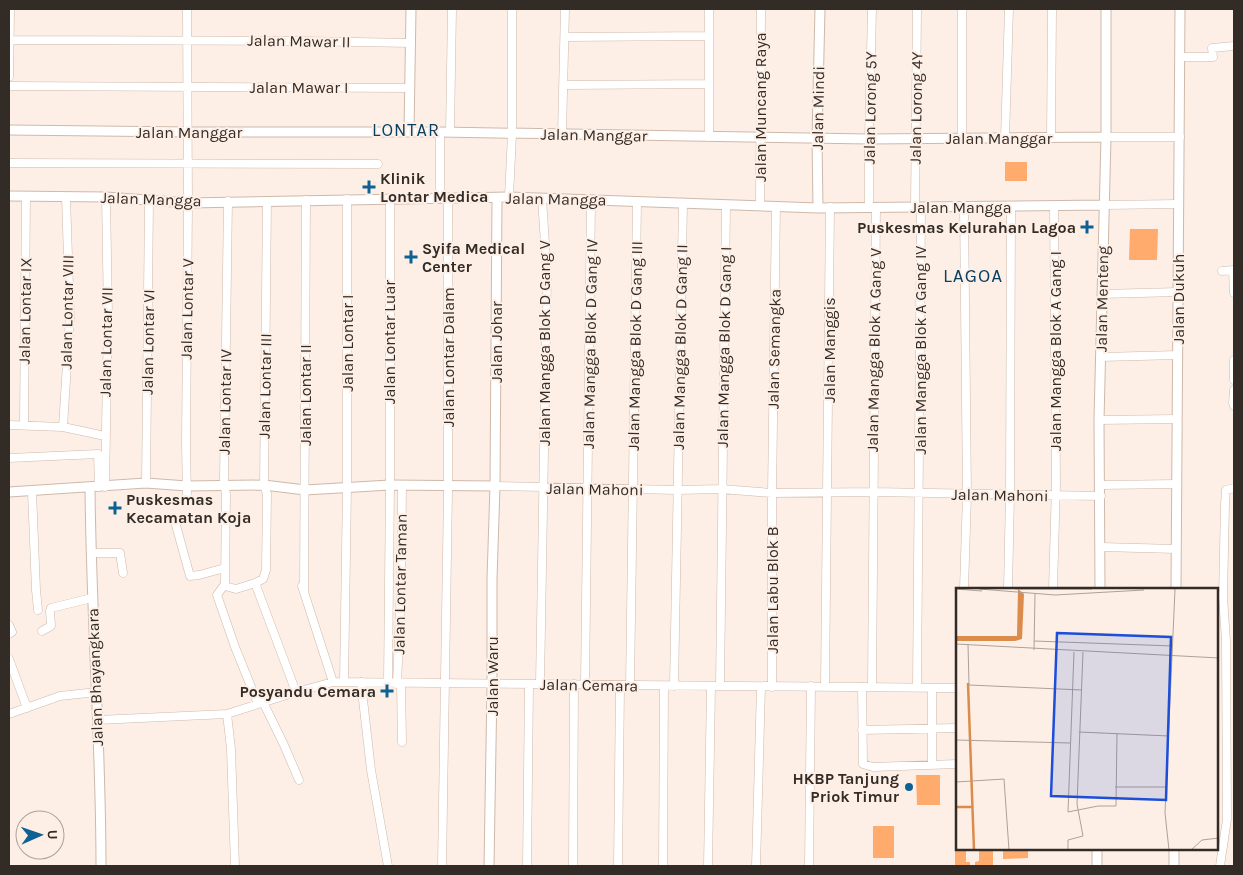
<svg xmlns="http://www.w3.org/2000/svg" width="1243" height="875" font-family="Karla,sans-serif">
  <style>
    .green { fill: #feab6d }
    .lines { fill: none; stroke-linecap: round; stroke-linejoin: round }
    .minor-casing { stroke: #ceb9ab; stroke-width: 9 }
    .tertiary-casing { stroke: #ceb9ab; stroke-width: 11 }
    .minor { stroke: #fff; stroke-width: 8 }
    .tertiary { stroke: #fff; stroke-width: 9 }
    .poi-dot { fill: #0e6293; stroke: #fdefe6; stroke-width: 2 }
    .labels { text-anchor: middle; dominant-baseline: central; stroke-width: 4; stroke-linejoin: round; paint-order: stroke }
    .street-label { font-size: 16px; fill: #332b25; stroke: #fdefe6 }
    .poi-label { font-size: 16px; font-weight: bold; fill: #332b25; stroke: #fdefe6; text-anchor: start }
    .neighbourhood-label { font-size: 18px; letter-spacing: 1px; fill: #074062; stroke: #fdefe6 }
    .quarter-label { font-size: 19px; letter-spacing: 1px; fill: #074062; stroke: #fdefe6 }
    .inset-river { fill: none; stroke: #db8b4c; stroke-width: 2.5 }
    .inset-road { fill: none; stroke: #aca199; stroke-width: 1 }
    .view { fill: #1d4ed8; fill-opacity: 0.15; stroke: #1d4ed8; stroke-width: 2.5 }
    .inset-edge { fill: none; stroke: #332b25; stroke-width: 2.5 }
  </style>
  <rect width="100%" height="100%" fill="#fdefe6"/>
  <!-- green -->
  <path class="green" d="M1005 162H1027V181H1005Z
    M1130 229H1158L1157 260H1129Z
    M916 775H940V805H917Z
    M873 826H894V858H873Z
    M957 845V849H966V862H970V866H955V849Z
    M979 849H993V866H975V862L979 861Z
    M1003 849H1028V858L1003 859Z"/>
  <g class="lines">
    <defs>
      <path id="minor" d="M187 9 188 203 186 443 187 499
        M565 37 709 36
        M9 40 302 41 411 43
        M1180 57H1213L1212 48 1234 46
        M9 77 10 9
        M564 85 709 84
        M9 86 410 88
        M440 132V197
        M450 132 452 9
        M562 134 565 9
        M709 137V9
        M1106 137H1180
        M962 138V9
        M1005 138 1009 9
        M1051 138 1052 9
        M9 163 378 164
        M509 197 512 134V9
        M228 201 224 479 226 495 225 584 217 595 235 647 258 704
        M267 201 264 485 267 494 266 570 263 579 255 583 296 692
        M760 205 761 9
        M1104 205 1178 204
        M869 207V139L872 9
        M915 207 917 9
        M964 207 967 495 964 589
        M1233 270 1234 293
        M1222 271 1234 270
        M1102 294 1178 292
        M1101 357 1178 355
        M1234 360V380
        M1234 390 1233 403 1234 406
        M1099 420 1177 419
        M24 424 26 197
        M9 425 63 427 105 436
        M63 427 70 317 66 197
        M9 458 98 454 99 487
        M146 483 149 201
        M1100 485 1177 484
        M495 486 677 490 721 489 772 493 873 492 1101 496
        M105 487 108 316 106 197
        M32 491 36 590 38 610
        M174 518 190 576 199 575 225 568
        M1101 547 1176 549
        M91 553H120L123 573
        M225 586 236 589 255 583
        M302 586 333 682
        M1008 589 1010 495 1011 207
        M1053 589 1056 484 1054 206
        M304 591 306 200
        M9 625 12 632 9 634
        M42 631 51 626 50 611 51 608 92 598
        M9 659 27 708
        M344 682 347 488V199
        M361 682 371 770 388 866
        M388 683 390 485V198
        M397 684 401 587 402 485
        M401 684 402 742
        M540 684 547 275 542 198
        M585 684 591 200
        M630 686 637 202
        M674 686 683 204
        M720 686 726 205
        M825 686 830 207
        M772 687V493L776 206
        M862 687 863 764 873 767 957 764
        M872 687 876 207
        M917 687 921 207
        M263 702 284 745 299 780
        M9 714 60 696 97 692
        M227 714 231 749 235 866
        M98 720 227 714 296 692 333 682 957 688
        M862 730 957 728
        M932 764V688
        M442 866 448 492V197
        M527 866 529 684
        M573 866 574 684
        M618 866 620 686
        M663 866 664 686
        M708 866 711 686
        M756 866 761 687
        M809 866 811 686
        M1220 866 1227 819 1226 641 1223 597 1225 504 1226 490 1234 488"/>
      <path id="tertiary" d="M9 130 188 132H440L869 139 1106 137
        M409 132 411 9
        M9 196 106 197 188 203 509 197 818 208 1104 205
        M818 208 817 138 820 9
        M90 487C91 614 101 740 101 866
        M9 492 146 483 187 486 264 485 305 490 390 485 495 486
        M1100 589 1099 420 1106 137V9
        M1176 589 1180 9
        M489 866 492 685V579L495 486 497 198
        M1097 866V849
        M1174 866V849"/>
    </defs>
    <!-- minor casing -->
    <use href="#minor" class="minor-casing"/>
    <!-- tertiary casing -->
    <use href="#tertiary" class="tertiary-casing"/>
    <!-- minor -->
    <use href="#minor" class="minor"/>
    <!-- tertiary -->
    <use href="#tertiary" class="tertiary"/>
  </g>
  <!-- markers -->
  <g class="poi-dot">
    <path d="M366.5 179.5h5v5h5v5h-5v5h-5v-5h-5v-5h5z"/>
    <path d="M1084.5 219.5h5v5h5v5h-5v5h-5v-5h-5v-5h5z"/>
    <path d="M408.5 249.5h5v5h5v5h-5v5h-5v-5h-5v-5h5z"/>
    <path d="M112.5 500.5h5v5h5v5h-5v5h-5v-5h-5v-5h5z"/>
    <path d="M384.5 683.5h5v5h5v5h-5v5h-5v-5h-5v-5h5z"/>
    <circle cx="909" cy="787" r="5"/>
  </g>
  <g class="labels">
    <!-- street labels -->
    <g class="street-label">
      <text transform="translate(299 41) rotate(1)">Jalan Mawar II</text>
      <text x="299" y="87">Jalan Mawar I</text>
      <text transform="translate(760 107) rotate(-90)">Jalan Muncang Raya</text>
      <text transform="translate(818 108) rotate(-89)">Jalan Mindi</text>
      <text transform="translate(870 108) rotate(-89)">Jalan Lorong 5Y</text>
      <text transform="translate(916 108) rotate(-89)">Jalan Lorong 4Y</text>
      <text x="189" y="132">Jalan Manggar</text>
      <text transform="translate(594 135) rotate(1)">Jalan Manggar</text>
      <text x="999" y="138">Jalan Manggar</text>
      <text transform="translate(151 199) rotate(2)">Jalan Mangga</text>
      <text transform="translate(556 199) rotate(1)">Jalan Mangga</text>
      <text x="961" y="207">Jalan Mangga</text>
      <text transform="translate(1102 299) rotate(-89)">Jalan Menteng</text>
      <text transform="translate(1178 299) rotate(-90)">Jalan Dukuh</text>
      <text transform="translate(187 309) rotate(-89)">Jalan Lontar V</text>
      <text transform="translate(25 311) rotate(-89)">Jalan Lontar IX</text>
      <text transform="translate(67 312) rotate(-89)">Jalan Lontar VIII</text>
      <text transform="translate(106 342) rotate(-89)">Jalan Lontar VII</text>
      <text transform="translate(148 342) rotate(-89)">Jalan Lontar VI</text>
      <text transform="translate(389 342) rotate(-90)">Jalan Lontar Luar</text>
      <text transform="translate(496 342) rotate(-90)">Jalan Johar</text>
      <text transform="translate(347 343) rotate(-90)">Jalan Lontar I</text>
      <text transform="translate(544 343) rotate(-90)">Jalan Mangga Blok D Gang V</text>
      <text transform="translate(590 344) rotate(-89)">Jalan Mangga Blok D Gang IV</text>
      <text transform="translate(635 346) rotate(-89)">Jalan Mangga Blok D Gang III</text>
      <text transform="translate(680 347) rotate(-89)">Jalan Mangga Blok D Gang II</text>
      <text transform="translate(724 347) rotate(-89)">Jalan Mangga Blok D Gang I</text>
      <text transform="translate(774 349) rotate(-89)">Jalan Semangka</text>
      <text transform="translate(829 350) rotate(-90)">Jalan Manggis</text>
      <text transform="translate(874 350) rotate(-89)">Jalan Mangga Blok A Gang V</text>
      <text transform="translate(920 350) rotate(-90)">Jalan Mangga Blok A Gang IV</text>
      <text transform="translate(1055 351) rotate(-90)">Jalan Mangga Blok A Gang I</text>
      <text transform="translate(448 357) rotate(-90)">Jalan Lontar Dalam</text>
      <text transform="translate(265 386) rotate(-89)">Jalan Lontar III</text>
      <text transform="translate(305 395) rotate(-90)">Jalan Lontar II</text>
      <text transform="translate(225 402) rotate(-89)">Jalan Lontar IV</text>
      <text transform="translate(595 489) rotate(1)">Jalan Mahoni</text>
      <text transform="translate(1000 495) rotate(1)">Jalan Mahoni</text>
      <text transform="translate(400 584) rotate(-89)">Jalan Lontar Taman</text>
      <text transform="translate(772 590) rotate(-90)">Jalan Labu Blok B</text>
      <text transform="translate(492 676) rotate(-90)">Jalan Waru</text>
      <text transform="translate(95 677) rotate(-92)">Jalan Bhayangkara</text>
      <text transform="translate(589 685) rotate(1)">Jalan Cemara</text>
    </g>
    <!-- poi labels -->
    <g class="poi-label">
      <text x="380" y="178">Klinik<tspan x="380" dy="18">Lontar Medica</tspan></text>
      <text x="1076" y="227" text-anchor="end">Puskesmas Kelurahan Lagoa</text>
      <text x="422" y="248">Syifa Medical<tspan x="422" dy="18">Center</tspan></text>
      <text x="126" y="499">Puskesmas<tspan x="126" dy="18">Kecamatan Koja</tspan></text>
      <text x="376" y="691" text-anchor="end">Posyandu Cemara</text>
      <text x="899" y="778" text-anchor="end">HKBP Tanjung<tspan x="899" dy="18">Priok Timur</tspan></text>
    </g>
    <!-- neighbourhood labels -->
    <g class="neighbourhood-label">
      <text x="406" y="130">LONTAR</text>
    </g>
    <!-- quarter labels -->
    <g class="quarter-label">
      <text x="973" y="276">LAGOA</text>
    </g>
  </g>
  <!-- overview -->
  <g transform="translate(956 588)">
    <rect width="262" height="262" fill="#fdefe6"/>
    <path d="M62 1 68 6 66 51 59 53H0V48H61Z" fill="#db8b4c"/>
    <path class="inset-river" d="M12 95 18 262M0 219H17"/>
    <path class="inset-road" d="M0 1 26 3M23 1 99 7 188 2M59 1H136M78 53 217 58M0 56 263 70M12 56 13 97 126 102M78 62 79 6M118 64 112 224 142 218H160L161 145M123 144 213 148M0 152 114 155M0 194 48 191 53 262M159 199H211M112 262V252L127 248 121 216 127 64M213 262 209 225 219 1M235 262 246 252 263 250"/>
    <path class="view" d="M101 45 215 49 210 212 95 208Z"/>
    <rect width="262" height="262" class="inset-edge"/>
  </g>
  <!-- border -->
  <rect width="1243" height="875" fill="none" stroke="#332b25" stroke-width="20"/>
  <!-- north arrow -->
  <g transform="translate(40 835) rotate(88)"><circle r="24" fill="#fdefe6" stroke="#aca199"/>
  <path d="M0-4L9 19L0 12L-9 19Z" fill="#0e6293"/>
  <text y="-8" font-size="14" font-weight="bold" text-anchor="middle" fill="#332b25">U</text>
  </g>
</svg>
